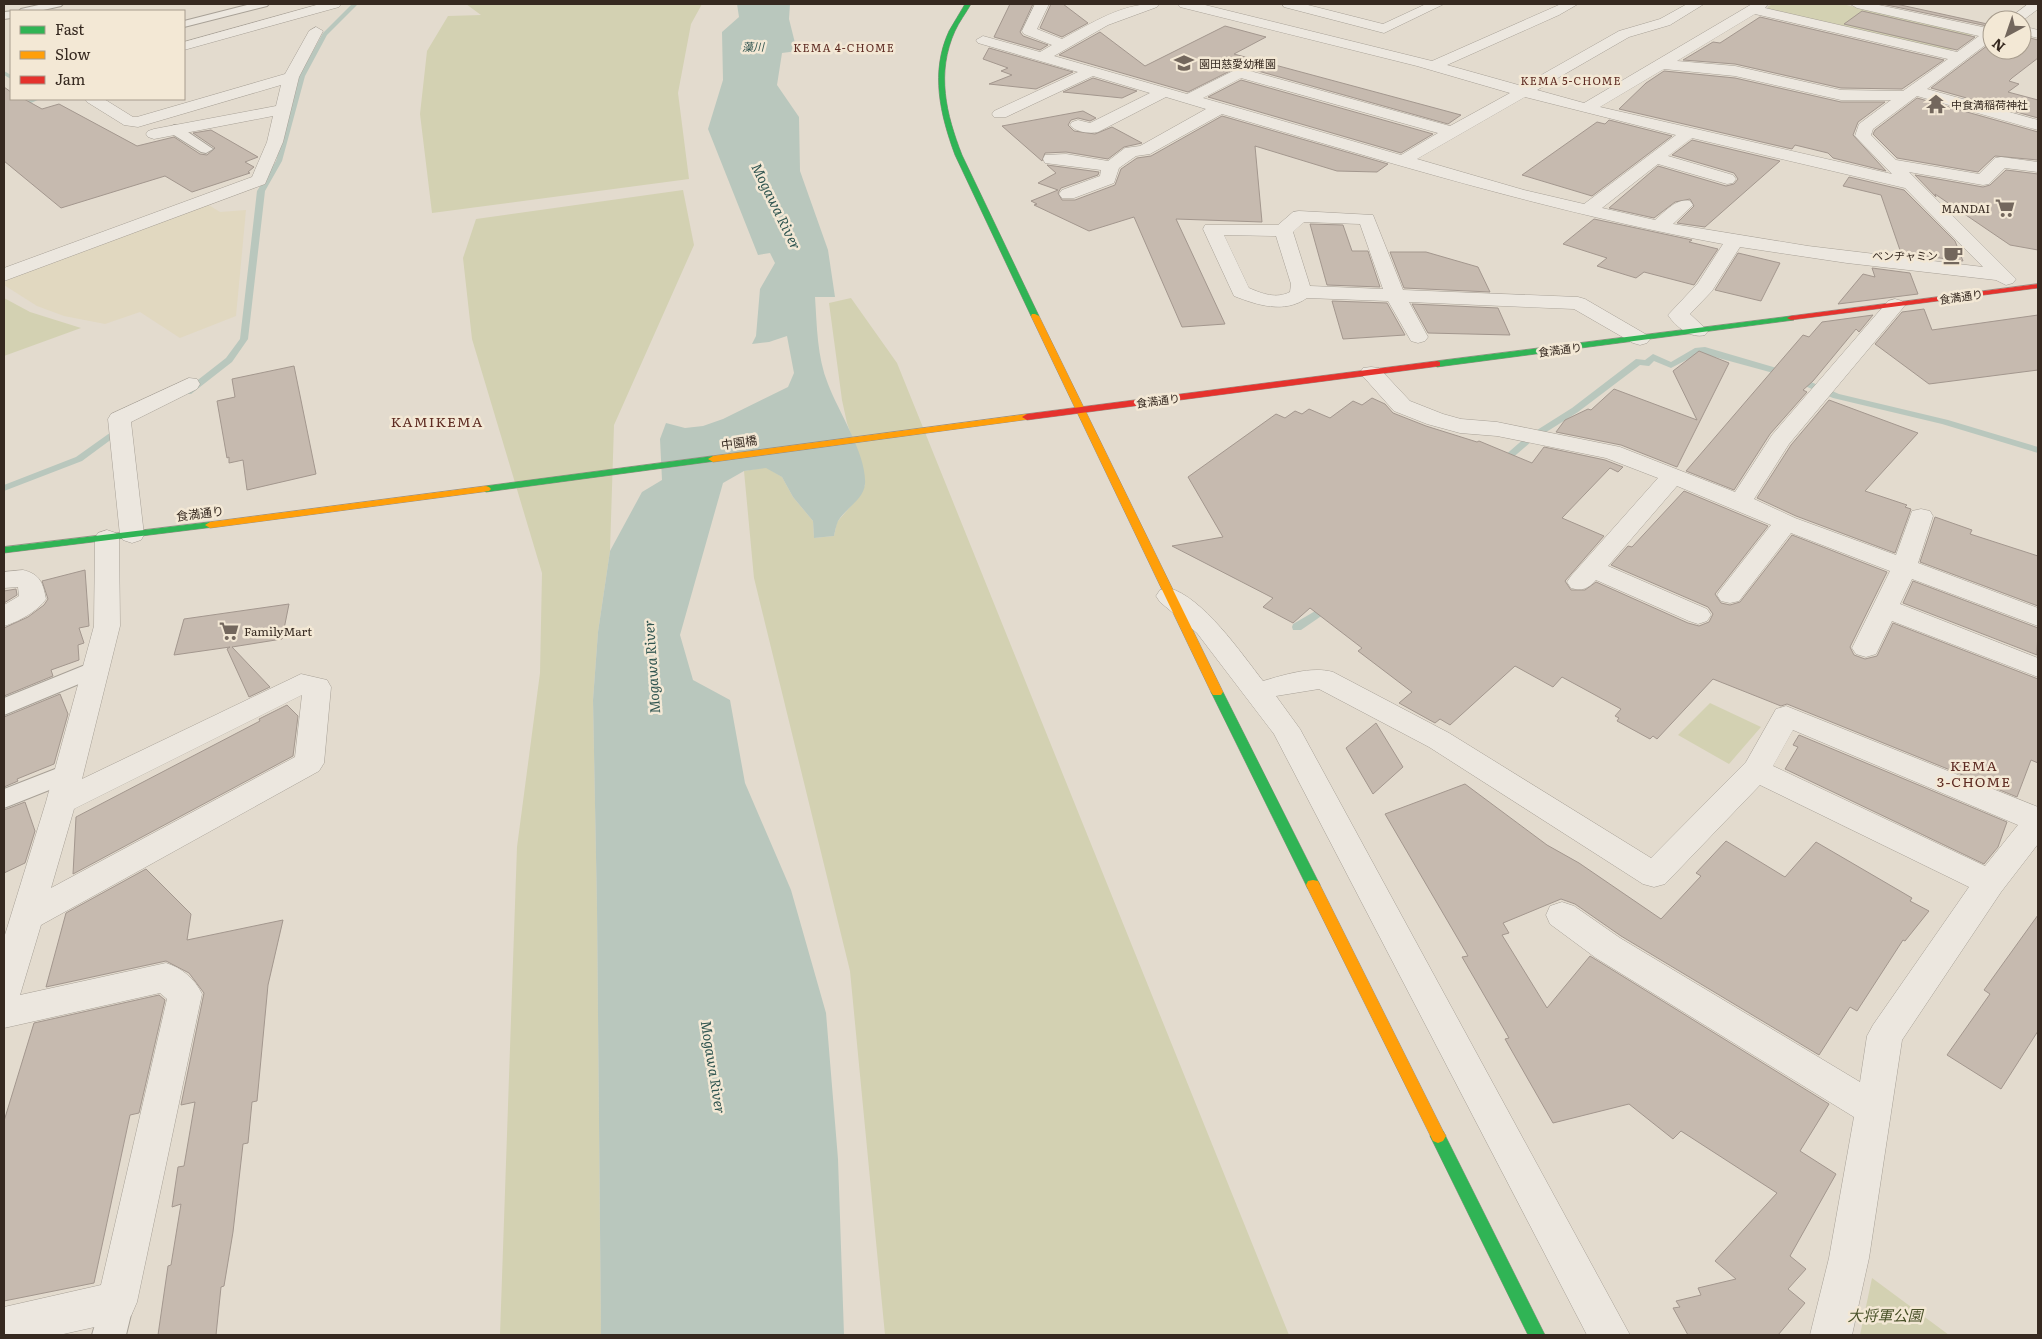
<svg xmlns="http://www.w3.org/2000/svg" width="2042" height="1339" font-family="Literata,'Noto Sans JP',serif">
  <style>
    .farmland { fill: #e1d8c0 }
    .green { fill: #d3d1b2 }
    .water { fill: #b9c7bd }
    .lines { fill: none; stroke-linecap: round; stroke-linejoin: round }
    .stream { fill: #b9c7bd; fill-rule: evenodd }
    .building { fill: #c6baaf; stroke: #a3978e }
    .lane-casing { stroke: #a8a197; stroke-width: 2 }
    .street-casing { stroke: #a8a197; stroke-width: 1 }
    .fast-casing { stroke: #989087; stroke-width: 1 }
    .slow-casing { stroke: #989087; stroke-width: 1 }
    .jam-casing { stroke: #989087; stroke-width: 1 }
    .lane { fill: #ece7df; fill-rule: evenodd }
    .street { fill: #ece7df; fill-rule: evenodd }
    .fast { fill: #30b455; fill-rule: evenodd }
    .slow { fill: #ff9f0a; fill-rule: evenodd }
    .jam { fill: #e5322d; fill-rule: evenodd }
    .labels { text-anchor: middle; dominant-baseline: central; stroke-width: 5; stroke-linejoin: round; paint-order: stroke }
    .far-water-label { font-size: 11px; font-style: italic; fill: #305550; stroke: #f3e8d5 }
    .far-neighbourhood-label { font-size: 11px; letter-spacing: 1px; fill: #5f2c23; stroke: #f3e8d5 }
    .far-poi-label { font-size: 11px; fill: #362920; stroke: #f3e8d5; text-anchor: start }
    .far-street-label { font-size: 11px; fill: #362920; stroke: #f3e8d5 }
    .street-label { font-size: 12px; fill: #362920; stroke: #f3e8d5 }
    .poi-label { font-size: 12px; fill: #362920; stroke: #f3e8d5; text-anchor: start }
    .water-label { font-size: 14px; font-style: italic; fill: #305550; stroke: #f3e8d5 }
    .neighbourhood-label { font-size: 14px; letter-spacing: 1px; fill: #5f2c23; stroke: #f3e8d5 }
    .near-park-label { font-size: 15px; font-style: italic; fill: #495128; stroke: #f3e8d5 }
  </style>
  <rect width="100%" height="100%" fill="#e3dbce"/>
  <!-- farmland -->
  <path class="farmland" d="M207 204 220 212 246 210 236 316 180 338 140 312 105 324 64 316 37 306 4 285V278Z"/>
  <!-- green -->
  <path class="green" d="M466 4H702L691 24 678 93 689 179 432 213 420 114 427 51 448 16 481 15Z
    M1773 4H1842L1967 32 1972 36 1951 50H1940L1771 11 1767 7Z
    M683 190 694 245 614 425 610 551 598 632 593 700 597 909 601 1335H500L517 847 540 673 542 573 472 339 463 258 476 219Z
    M4 298 30 312 81 328 4 356Z
    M851 298 897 363 1289 1335H885L850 971 754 578 744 471 766 467 782 477 793 497 813 521 814 538 834 536 837 522 857 499 865 485 862 466 847 423 842 400 829 303Z
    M1710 703 1761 727 1729 764 1678 735Z
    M1872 1278 1949 1335H1860Z"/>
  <!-- water -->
  <path class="water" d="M737 4H790L789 19 797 51 782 53 777 85 799 117 800 171 828 250 835 297H815C817 326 817 357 828 384 838 411 867 455 865 484 864 499 845 509 838 521 836 526 835 531 834 536L814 538 813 521 793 497 782 477 766 468 744 471 723 483 680 635 693 680 730 700 745 783 791 890 826 1013 838 1159 844 1335H601L597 909 593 700 598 632 610 551 642 492 662 480 660 439 666 423 685 428 703 426 723 419 788 387 794 373 787 336 769 342 752 344 756 336 760 289 775 263 770 253 758 255 708 129 723 80 722 32 739 17Z"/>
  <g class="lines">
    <!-- stream -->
    <path class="stream" d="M352 4H358L327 35 305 76 282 161 265 191 248 339 232 362 191 394H185V390L226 358 240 339 257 191 276 161 299 76 323 33Z
      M4 71 11 75V79L4 75Z
      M32 99H40L4 115V111Z
      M1705 347 1783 370 1839 394 1948 420 2038 447V453L1942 424 1833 398 1777 374 1700 353 1671 368 1654 361 1649 366 1640 365 1578 412 1532 441 1503 466 1500 467 1495 464 1526 437 1572 408 1636 359 1645 360 1653 354 1671 362 1695 348Z
      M121 425 124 426V430L82 461 4 491V485L76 457Z
      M1329 603 1334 606 1333 608 1301 630H1293L1292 627 1293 624Z"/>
  </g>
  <!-- building -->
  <path class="building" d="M1010 4H1033L1020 32 1023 36 1048 45 1040 50 994 37Z
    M1051 4H1063L1088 23 1062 37 1040 28Z
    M1882 4H1896L1992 25V27Z
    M1862 11 1975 37 1957 50 1844 24Z
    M1760 17 1944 60 1902 89 1841 88 1735 64 1683 60 1713 42 1720 43Z
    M1225 26 1266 37 1234 54 1461 115 1448 124 1240 66 1188 92 1059 55 1100 32 1145 66Z
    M2022 36 2038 40V58L2012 78 2009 81 2019 84 2008 92 2038 100V118L1931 88 1992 42V50H2022Z
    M989 48 1073 72 1036 89 989 84 1012 75 1001 71 1008 68 983 59Z
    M1664 71 1735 78 1841 102H1885L1858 122 1853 135 1886 171 1833 158 1828 153 1795 145 1792 149 1619 109 1646 83Z
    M1093 78 1137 91 1122 98 1063 92Z
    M1241 80 1433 134 1401 153 1208 97Z
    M4 87 11 92V99H24L42 109 59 104 137 146 174 137 200 154 207 155 215 148 193 133 211 130 258 157 245 162 254 167 248 172 250 173 192 192 165 176 61 208 4 161Z
    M1917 98 2038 132V160L1995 156 1978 172 1897 158 1873 134 1875 130Z
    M1083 111 1096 118 1090 121 1078 118 1071 120 1068 125 1074 131 1095 134 1112 127 1142 143 1124 147 1108 159 1066 152 1045 153 1042 161 1002 126Z
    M1222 116 1388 164 1377 172 1337 171 1255 146 1262 222 1176 219 1225 324 1182 327 1134 217 1089 231 1034 205 1037 204 1031 201 1058 190 1038 183 1056 173 1047 165 1099 172 1098 175 1061 188 1058 193 1062 200H1075L1115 185 1121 169 1137 158 1151 156Z
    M1609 120 1672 136 1592 196 1522 175 1597 122 1605 124Z
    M1692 140 1780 161 1705 227 1677 223 1694 206 1690 199 1675 202 1654 218 1609 208 1658 166 1726 186 1734 184 1738 179 1734 173 1672 155Z
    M2006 170 2038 174V250L2010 245 1935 194 1936 197 1915 175 1983 187 1990 185Z
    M1849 177 1904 190 1955 241 1963 261 1901 253 1881 195 1843 186Z
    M1594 219 1692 240 1689 242 1718 249 1694 285 1644 272 1636 278 1597 266 1607 258 1563 244Z
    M1310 224 1343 225 1352 251H1368L1380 287 1327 285Z
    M1390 252H1426L1478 267 1490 292 1404 288Z
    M1738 253 1780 263 1761 301 1715 290Z
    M1872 268 1910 273 1918 294 1838 304 1863 274 1875 277Z
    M1332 301 1387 303 1405 335 1343 339Z
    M1412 304 1498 308 1510 335 1428 333Z
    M1924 309 1932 330 2038 315V370L1929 384 1875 344 1902 312Z
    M1873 315 1859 332 1856 329 1813 381 1803 390 1807 392 1770 434 1734 490 1686 471 1803 335 1809 337 1822 322Z
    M1699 351 1729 363 1677 467 1621 445 1556 432 1565 420 1588 409 1591 410 1614 389 1697 420 1673 371Z
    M294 366 316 474 247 490 243 460 229 463V457L227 458 217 401 235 397 232 379Z
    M1372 398 1385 404 1393 413 1426 426 1477 442 1479 441 1532 463 1544 447 1605 460 1623 467 1618 472 1610 468 1562 518 1604 536 1565 581 1571 590H1585L1596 582 1688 623 1699 626 1709 622 1713 614 1708 607 1611 565 1628 546 1632 547 1684 491 1768 526 1715 594 1721 603 1730 605 1740 602 1792 535 1887 572 1850 647 1854 655 1865 659 1877 656 1893 623 2038 679V763L2031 760 2017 797 1787 704 1781 706 1713 679 1657 739 1653 736 1650 739 1617 721 1619 718 1615 716 1621 709 1562 677 1553 687 1515 666 1450 725 1440 719 1435 723 1399 703 1412 692 1358 651 1362 648 1310 608 1293 623 1263 607 1273 598 1172 546 1223 537 1188 477 1276 414 1285 418 1295 411 1302 414 1309 409 1330 418 1353 401 1362 405Z
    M1829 400 1918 433 1865 491 1907 505 1905 507 1911 509 1895 553 1796 516 1757 498 1791 445Z
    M1935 517 1972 530 1970 534 2038 556V606L1920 562Z
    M85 570 89 626 79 628 84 643 78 645 79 660 51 670 53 676 4 696V628L28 617 44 605 48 599 42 581Z
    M1913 581 2038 628 2037 655 1903 603Z
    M16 589 17 595 4 603V591Z
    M289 604 282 639 232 647 270 687 249 697 227 649 230 647 174 655 184 619Z
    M60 694 68 714 54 764 17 779 18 781 4 787V717Z
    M287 705 298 716 293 756 73 874 76 817 260 721 259 719Z
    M1376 723 1403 767 1373 794 1346 748Z
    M1799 735 2007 822 1998 847 1984 864 1785 769 1798 747 1793 745Z
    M1465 784 1547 845 1579 863 1661 919 1701 876 1696 873 1726 841 1785 877 1816 842 1912 898 1910 901 1929 911 1905 941 1903 940 1857 1011 1850 1007 1819 1055 1621 936 1575 904 1561 899 1503 923 1509 933 1502 935 1547 1008 1590 956 1829 1104 1800 1151 1836 1174 1790 1256 1806 1269 1788 1289 1805 1303 1778 1335H1688L1673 1308 1680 1307 1676 1301 1701 1295 1698 1288 1736 1279 1715 1261 1777 1193 1681 1131 1673 1139 1629 1104 1553 1123 1505 1039 1509 1038 1462 957 1468 956 1385 814Z
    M25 802 35 831 25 863 4 873V810Z
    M146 869 191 914 187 940 283 920 268 985 257 1101 252 1102 248 1143 243 1144 233 1232 224 1286 221 1287 216 1335H158L168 1266 171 1265 181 1204 172 1207 178 1167 184 1166 195 1102 181 1105 204 993 189 973 166 961 46 987 66 913Z
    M2038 915V1031L2001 1089 1947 1055 1990 994 1984 990Z
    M159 995 165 1000 139 1113 130 1115 94 1283 4 1301V1121L34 1023Z"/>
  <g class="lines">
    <defs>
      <path id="lane" d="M43 4H63L61 6 39 11H19L21 9Z
        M251 4H269L267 6 184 27V21Z
        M11 11V18L4 19V12L14 11Z
        M174 125 179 126 213 149 206 153 201 152 169 132 167 129Z
        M95 661 103 664 106 669 103 674 4 715V698Z
        M68 764 77 767 80 773 77 779 4 808V789Z
        M117 1285 129 1290 134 1302 126 1335H92L105 1290Z"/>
      <path id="street" d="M320 4H341L339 7 184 50V42Z
        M1035 4H1049L1037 29 1062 39C1092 23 1124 2 1159 4L1157 7 1108 25 1054 56 1187 94 1239 68 1450 126 1510 93 1417 66 1180 7 1178 4H1201L1432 61 1561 4H1578L1559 15 1447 65 1522 86 1619 31 1660 19 1687 4H1704L1670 25 1629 37 1537 90 1584 103 1752 4H1768L1765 8 1957 52 1979 36 1857 8 1850 4H1874L1992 29V40L1927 89 2038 120V130L1917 96 1873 129 1871 135 1896 160 1979 174 1995 158 2001 157 2038 162V172L2005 168 1989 184 1983 185 1909 172 2016 279 2013 283 2006 285 1996 280 1847 263 1740 247 1712 291 1690 314 1708 331 1705 335C1691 339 1676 327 1668 315L1698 283 1723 244C1553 213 1388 162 1222 114L1150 154 1136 156 1119 168 1114 183 1074 198H1062L1059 194 1062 190 1100 176 1101 170 1045 163 1043 159 1045 155 1066 154 1108 161 1125 148 1140 146 1206 109 1166 97 1098 132C1090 134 1075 132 1070 125L1072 122 1078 120 1090 123 1150 93 1093 76 1006 117H994L992 114 994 111 1078 72 978 43 976 40 983 36 1040 52 1052 45 1024 34 1022 31ZM1755 14 1948 59 1903 91 1841 90 1735 66 1677 61ZM1664 69 1735 76 1841 100H1891L1859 124 1855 136 1892 174 1600 107ZM1241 78 1438 133 1401 155 1203 98ZM1525 97 1676 135 1584 204 1524 190 1417 159ZM1692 138 1905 188 1983 267 1808 246 1673 224 1693 205 1690 201C1676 198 1666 211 1655 220L1602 208 1658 164 1727 184 1733 183 1736 179 1733 175 1668 156Z
        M1282 4H1304L1383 24 1426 4H1444L1384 33 1284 7Z
        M2028 4H2038V9L2022 21 2007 20Z
        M2022 26 2038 30V38L2022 34Z
        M316 27 323 31 299 77 283 142 265 184 4 281V268L252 177 267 142 273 116 154 139 148 137 146 134 148 131 154 129 276 106 281 85 138 127 124 125 87 102 85 99H104L133 117H137L285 74 309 31Z
        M1299 211 1373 215 1403 290 1578 297 1585 299 1647 335 1650 339 1647 343 1640 345 1633 343 1574 309 1409 302 1428 337 1425 341 1418 343 1411 341 1388 301 1307 298C1284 314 1257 305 1234 296L1203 229 1205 225H1278L1293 212ZM1304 222 1360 224 1383 289 1310 286 1293 232ZM1224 235 1276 236 1291 284 1290 292C1276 299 1263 294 1249 288Z
        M1895 299 1902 301 1905 305 1902 309 1789 444 1754 499 1795 518 1896 555 1912 511 1921 509 1930 511 1933 516 1918 563 2038 608V626L1912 579 1900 604 2038 658V677L1892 621 1876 654 1866 657 1856 654 1852 648 1890 571 1791 533 1739 601 1730 603 1721 601 1717 595 1721 589 1771 525 1677 486 1608 566 1707 609 1711 615 1707 621 1698 624 1689 621 1596 580C1588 589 1582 591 1571 588L1567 582 1571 576 1658 478 1606 458 1497 436 1460 433 1427 424 1394 411 1360 373 1363 368 1371 367 1379 368 1410 401 1443 414 1461 419 1497 422 1620 447 1735 492 1772 435 1888 301Z
        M189 378 197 379 200 384 197 389 131 422 144 535 141 540 132 543 123 540 120 535 108 419 111 414Z
        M107 530 116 533 119 538 120 626 82 779 301 674 327 680 331 687 324 763 319 771 41 925 20 995 166 963C182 968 195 979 202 994L137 1302 131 1316 117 1322 59 1335H4V1307L101 1285 167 999 160 993 4 1028V938L46 802 94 626 95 538 98 533ZM302 695 295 757 51 888 74 809Z
        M23 570C40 574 43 583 46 599 38 611 18 622 4 626V605L19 596 18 587 4 588V572Z
        M1169 588C1203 597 1241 653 1263 681 1284 675 1311 666 1333 672L1449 733 1651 858 1746 762 1776 709 1786 706 2038 807V844L2001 892 1902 1040 1869 1258 1852 1335H1810L1829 1258 1854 1117 1596 958 1550 924 1546 915 1550 906 1562 902 1574 906 1620 938 1860 1082 1867 1036 1873 1025 1969 887 1760 785 1665 884 1654 887 1643 884 1429 747 1319 689 1276 696 1300 729 1630 1335H1587L1274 734 1197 633 1160 602 1156 596 1160 590ZM1793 730 2018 825 1985 866 1773 766Z"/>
      <path id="fast" d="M965 4H971C966 13 959 22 955 31 936 73 946 114 962 155L1039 316 1035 318 1031 316 955 155C940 114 930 72 949 31 954 22 960 13 965 4Z
        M1791 316H1794V320L1437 367 1433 364 1437 361Z
        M713 456 718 459 716 461 486 492 481 489 486 486Z
        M210 522 215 525 214 527 4 553V547Z
        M1217 688 1223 692 1320 885 1318 889 1313 890 1308 889 1306 885 1211 692Z
        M1438 1129 1443 1131 1545 1335H1528L1430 1136 1433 1131Z"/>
      <path id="slow" d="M1032 314H1035L1039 316 1223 692 1221 695H1213L1211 692 1031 316Z
        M1027 414 1030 415V419L713 462 708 459 713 456Z
        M486 486 489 487 491 489 489 491 210 528 205 525 210 522Z
        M1313 880 1318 881 1443 1131 1446 1136 1443 1141 1438 1143 1433 1141 1306 885 1308 881Z"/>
      <path id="jam" d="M2038 284V288L1791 320 1787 318 1791 316Z
        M1437 361 1440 362V366L1027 420 1022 417 1027 414Z"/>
    </defs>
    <!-- lane casing -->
    <use href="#lane" class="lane-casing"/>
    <!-- street casing -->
    <use href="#street" class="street-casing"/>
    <!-- fast casing -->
    <use href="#fast" class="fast-casing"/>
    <!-- slow casing -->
    <use href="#slow" class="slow-casing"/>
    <!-- jam casing -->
    <use href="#jam" class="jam-casing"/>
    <!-- lane -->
    <use href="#lane" class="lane"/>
    <!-- street -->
    <use href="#street" class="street"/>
    <!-- fast -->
    <use href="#fast" class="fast"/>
    <!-- slow -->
    <use href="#slow" class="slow"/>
    <!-- jam -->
    <use href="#jam" class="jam"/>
  </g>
  <!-- icons -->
  <defs>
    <symbol id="school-bare" viewBox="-9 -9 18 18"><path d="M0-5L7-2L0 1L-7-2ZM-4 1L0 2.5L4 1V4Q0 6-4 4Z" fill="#73675d" stroke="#f3e8d5" stroke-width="2.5" paint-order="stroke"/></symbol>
    <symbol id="temple-bare" viewBox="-9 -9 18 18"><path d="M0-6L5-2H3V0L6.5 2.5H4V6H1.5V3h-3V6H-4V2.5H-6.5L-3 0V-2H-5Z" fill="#73675d" stroke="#f3e8d5" stroke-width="2.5" paint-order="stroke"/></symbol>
    <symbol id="supermarket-bare" viewBox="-9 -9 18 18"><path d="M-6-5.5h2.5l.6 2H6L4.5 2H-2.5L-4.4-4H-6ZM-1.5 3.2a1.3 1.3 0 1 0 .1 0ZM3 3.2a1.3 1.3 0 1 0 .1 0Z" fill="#73675d" stroke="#f3e8d5" stroke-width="2.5" paint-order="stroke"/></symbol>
    <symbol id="cafe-bare" viewBox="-9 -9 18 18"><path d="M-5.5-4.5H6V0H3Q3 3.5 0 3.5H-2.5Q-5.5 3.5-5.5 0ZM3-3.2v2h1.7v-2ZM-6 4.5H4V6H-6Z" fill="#73675d" stroke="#f3e8d5" stroke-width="2.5" paint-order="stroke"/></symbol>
  </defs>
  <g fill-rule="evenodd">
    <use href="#school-bare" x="1170" y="49" width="28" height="28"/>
    <use href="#temple-bare" x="1922" y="90" width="28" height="28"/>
    <use href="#supermarket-bare" x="1991" y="194" width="28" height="28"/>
    <use href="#cafe-bare" x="1939" y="241" width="28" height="28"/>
    <use href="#supermarket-bare" x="215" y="617" width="28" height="28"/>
  </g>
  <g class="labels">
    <!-- far-water labels -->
    <g class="far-water-label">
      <text x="753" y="46">藻川</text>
    </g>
    <!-- far-neighbourhood labels -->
    <g class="far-neighbourhood-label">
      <text x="844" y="47">KEMA 4-CHOME</text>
      <text x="1571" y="80">KEMA 5-CHOME</text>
    </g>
    <!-- far-poi labels -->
    <g class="far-poi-label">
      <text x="1199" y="63">園田慈愛幼稚園</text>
      <text x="1951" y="104">中食満稲荷神社</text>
      <text x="1990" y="208" text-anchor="end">MANDAI</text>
      <text x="1938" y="255" text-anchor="end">ベンヂャミン</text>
    </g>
    <!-- far-street labels -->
    <g class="far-street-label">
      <text transform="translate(1961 296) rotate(-8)">食満通り</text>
      <text transform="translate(1560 349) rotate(-7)">食満通り</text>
      <text transform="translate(1158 400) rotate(-7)">食満通り</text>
    </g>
    <!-- street labels -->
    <g class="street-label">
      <text transform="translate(739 442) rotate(-8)">中園橋</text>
      <text transform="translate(200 513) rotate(-7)">食満通り</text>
    </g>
    <!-- poi labels -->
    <g class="poi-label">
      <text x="244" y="631">FamilyMart</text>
    </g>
    <!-- water labels -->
    <g class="water-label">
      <text transform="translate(777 206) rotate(64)">Mogawa River</text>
      <text transform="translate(651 667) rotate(-94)">Mogawa River</text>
      <text transform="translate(714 1067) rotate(81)">Mogawa River</text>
    </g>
    <!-- neighbourhood labels -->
    <g class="neighbourhood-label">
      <text x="437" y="421">KAMIKEMA</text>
      <text x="1974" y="765">KEMA<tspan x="1974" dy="16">3-CHOME</tspan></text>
    </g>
    <!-- near-park labels -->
    <g class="near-park-label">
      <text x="1885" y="1314">大将軍公園</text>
    </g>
  </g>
  <!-- border -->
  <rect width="2042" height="1339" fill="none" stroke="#362920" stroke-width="10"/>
  <!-- legend -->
  <rect x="10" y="10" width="175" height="90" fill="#f3e8d5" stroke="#a79c8d"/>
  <rect x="20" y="26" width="25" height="8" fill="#30b455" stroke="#a79c8d"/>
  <text x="55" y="35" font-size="15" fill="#362920">Fast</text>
  <rect x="20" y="51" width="25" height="8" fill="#ff9f0a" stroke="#a79c8d"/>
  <text x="55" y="60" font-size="15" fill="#362920">Slow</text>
  <rect x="20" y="76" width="25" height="8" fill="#e5322d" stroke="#a79c8d"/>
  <text x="55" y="85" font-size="15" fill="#362920">Jam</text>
  <!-- north arrow -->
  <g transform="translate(2007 35) rotate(220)"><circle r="24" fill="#f3e8d5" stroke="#a79c8d"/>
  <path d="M0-4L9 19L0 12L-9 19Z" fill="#73675d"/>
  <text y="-8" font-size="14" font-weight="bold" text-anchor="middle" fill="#362920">N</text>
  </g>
</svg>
